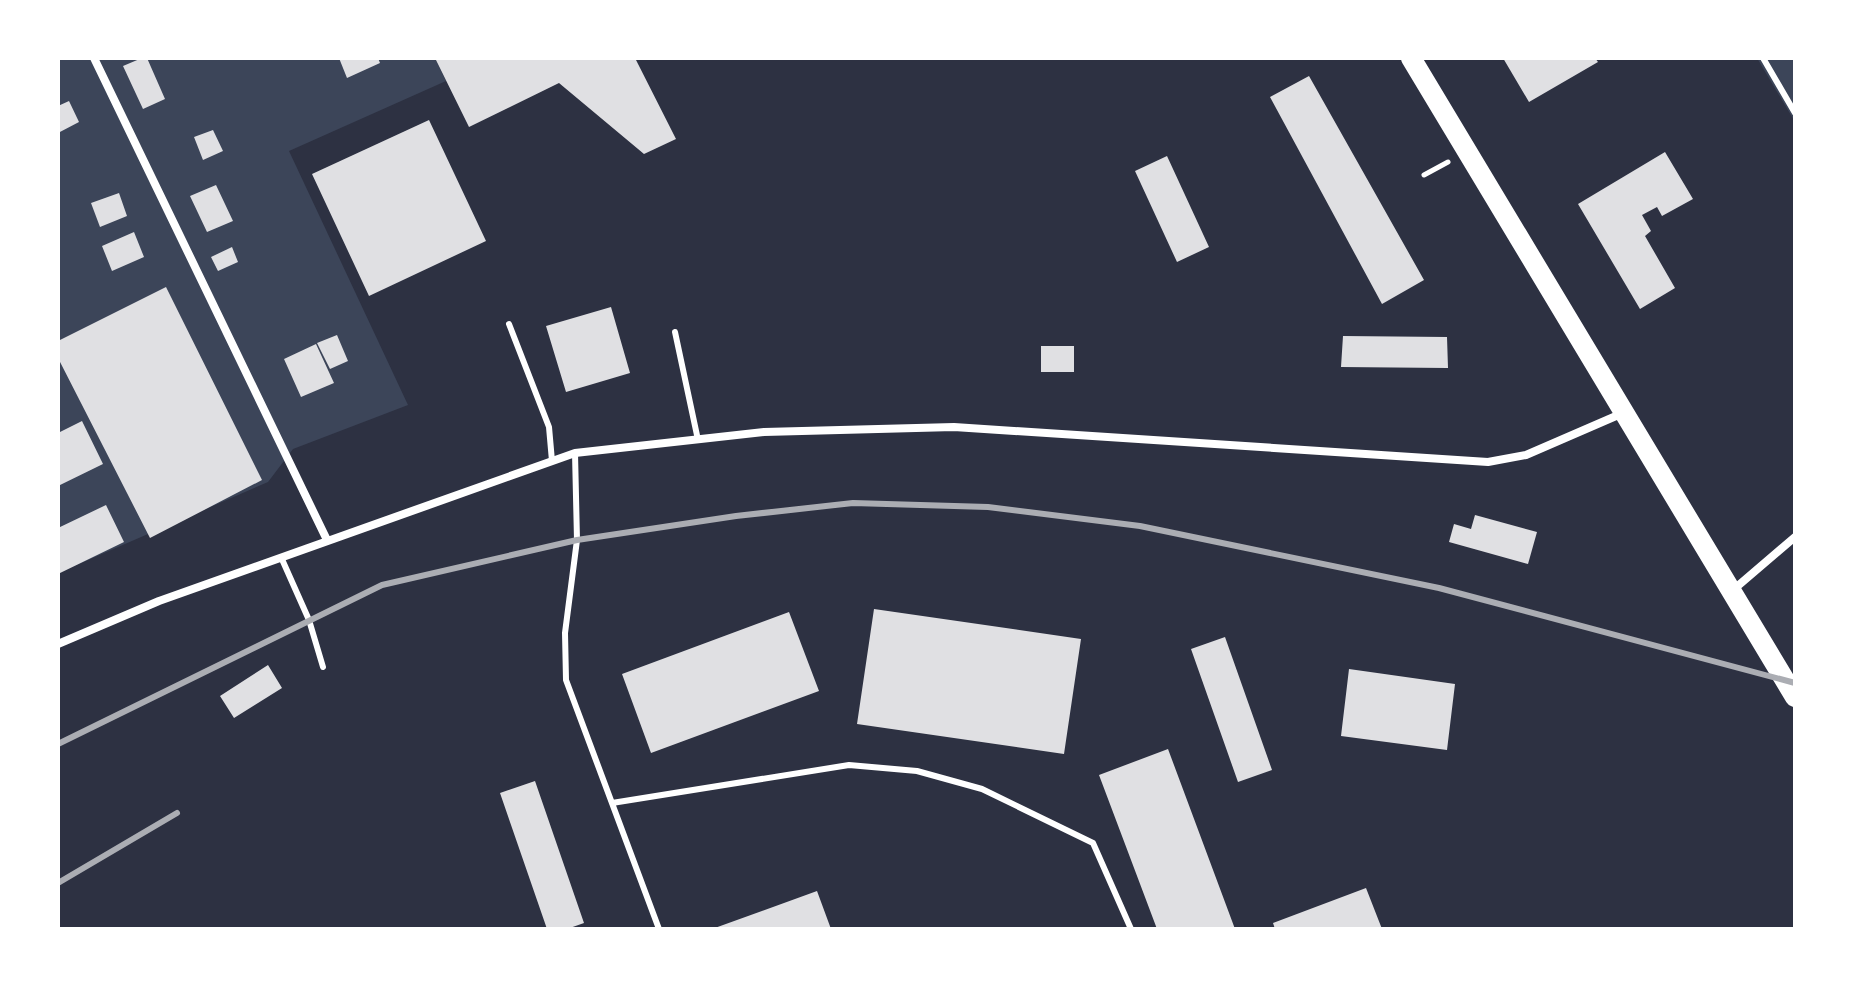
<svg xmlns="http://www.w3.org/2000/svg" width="1853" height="987" font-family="'PT Sans',sans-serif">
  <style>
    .green { fill: #3c4559 }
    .building { fill: #e0e0e3 }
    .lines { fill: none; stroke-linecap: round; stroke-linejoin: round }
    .path { stroke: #fff; stroke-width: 5 }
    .service { stroke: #fff; stroke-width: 6 }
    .minor { stroke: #fff; stroke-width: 8 }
    .primary { stroke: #fff; stroke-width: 20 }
    .rail { stroke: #abadb3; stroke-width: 6 }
  </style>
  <rect width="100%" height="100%" fill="#2d3142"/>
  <!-- green -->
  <path class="green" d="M58 58H435L446 81 289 151 408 405 293 449 268 482 58 573Z
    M1757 58H1795V122Z"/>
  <!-- building -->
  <path class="building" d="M142 58H147L165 99 143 109 123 66Z
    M339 58H378L380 63 347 78Z
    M435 58H635L676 139 644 154 559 83 469 127Z
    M1503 58H1595L1598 62 1529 102Z
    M1309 76 1424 280 1382 304 1270 97Z
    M69 101 79 122 58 133V106Z
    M429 120 486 241 369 296 312 174Z
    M213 130 223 151 203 160 194 137Z
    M1665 152 1693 199 1662 216 1657 207 1642 215 1651 231 1645 236 1675 288 1640 309 1578 204Z
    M1167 156 1209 247 1177 262 1135 171Z
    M216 185 233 221 207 232 190 196Z
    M119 193 127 216 100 227 91 203Z
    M134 232 144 257 112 271 102 246Z
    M232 247 238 262 218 271 211 257Z
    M166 287 262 480 150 538 58 358V341Z
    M611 307 630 373 566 392 546 326Z
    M337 335 348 361 330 369 317 343Z
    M1343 336 1447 337 1448 368 1341 367Z
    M316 344 334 383 301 397 284 359Z
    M1041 346H1074V372H1041Z
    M82 421 103 464 58 486V433Z
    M106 505 124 542 58 574V528Z
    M1475 515 1537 532 1528 564 1449 542 1454 524 1471 529Z
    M874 609 1081 639 1064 754 857 724Z
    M789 612 819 691 651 753 622 674Z
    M1225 637 1272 770 1238 782 1191 649Z
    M268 665 282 688 234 718 220 696Z
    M1349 669 1455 684 1447 750 1341 736Z
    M1168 749 1235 929H1157L1099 775Z
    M535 781 584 923 567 929H547L500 793Z
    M1366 888 1382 929H1275L1273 923Z
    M817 891 831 929H712Z"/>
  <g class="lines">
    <!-- path -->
    <path class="path" d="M1424 175 1448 162"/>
    <!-- service -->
    <path class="service" d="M1763 58 1795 113
      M509 324 549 427 552 461
      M675 332 698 440
      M575 453 577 540 565 633 566 680 659 929
      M281 557 309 620 323 667
      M612 803 849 765 917 771 982 789 1093 843 1131 929"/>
    <!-- minor -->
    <path class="minor" d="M94 58 327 540
      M1733 590 1795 537
      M58 644 159 601 575 453 764 432 954 427 1488 462 1526 455 1623 413"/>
    <!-- primary -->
    <path class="primary" d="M1411 58 1795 697"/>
    <!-- rail -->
    <path class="rail" d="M58 744 382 585 577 540 736 516 853 503 988 507 1140 526 1439 588 1795 683
      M58 883 177 813"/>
  </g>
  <!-- border -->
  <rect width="1853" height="987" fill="none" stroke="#ffffff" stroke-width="120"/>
</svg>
